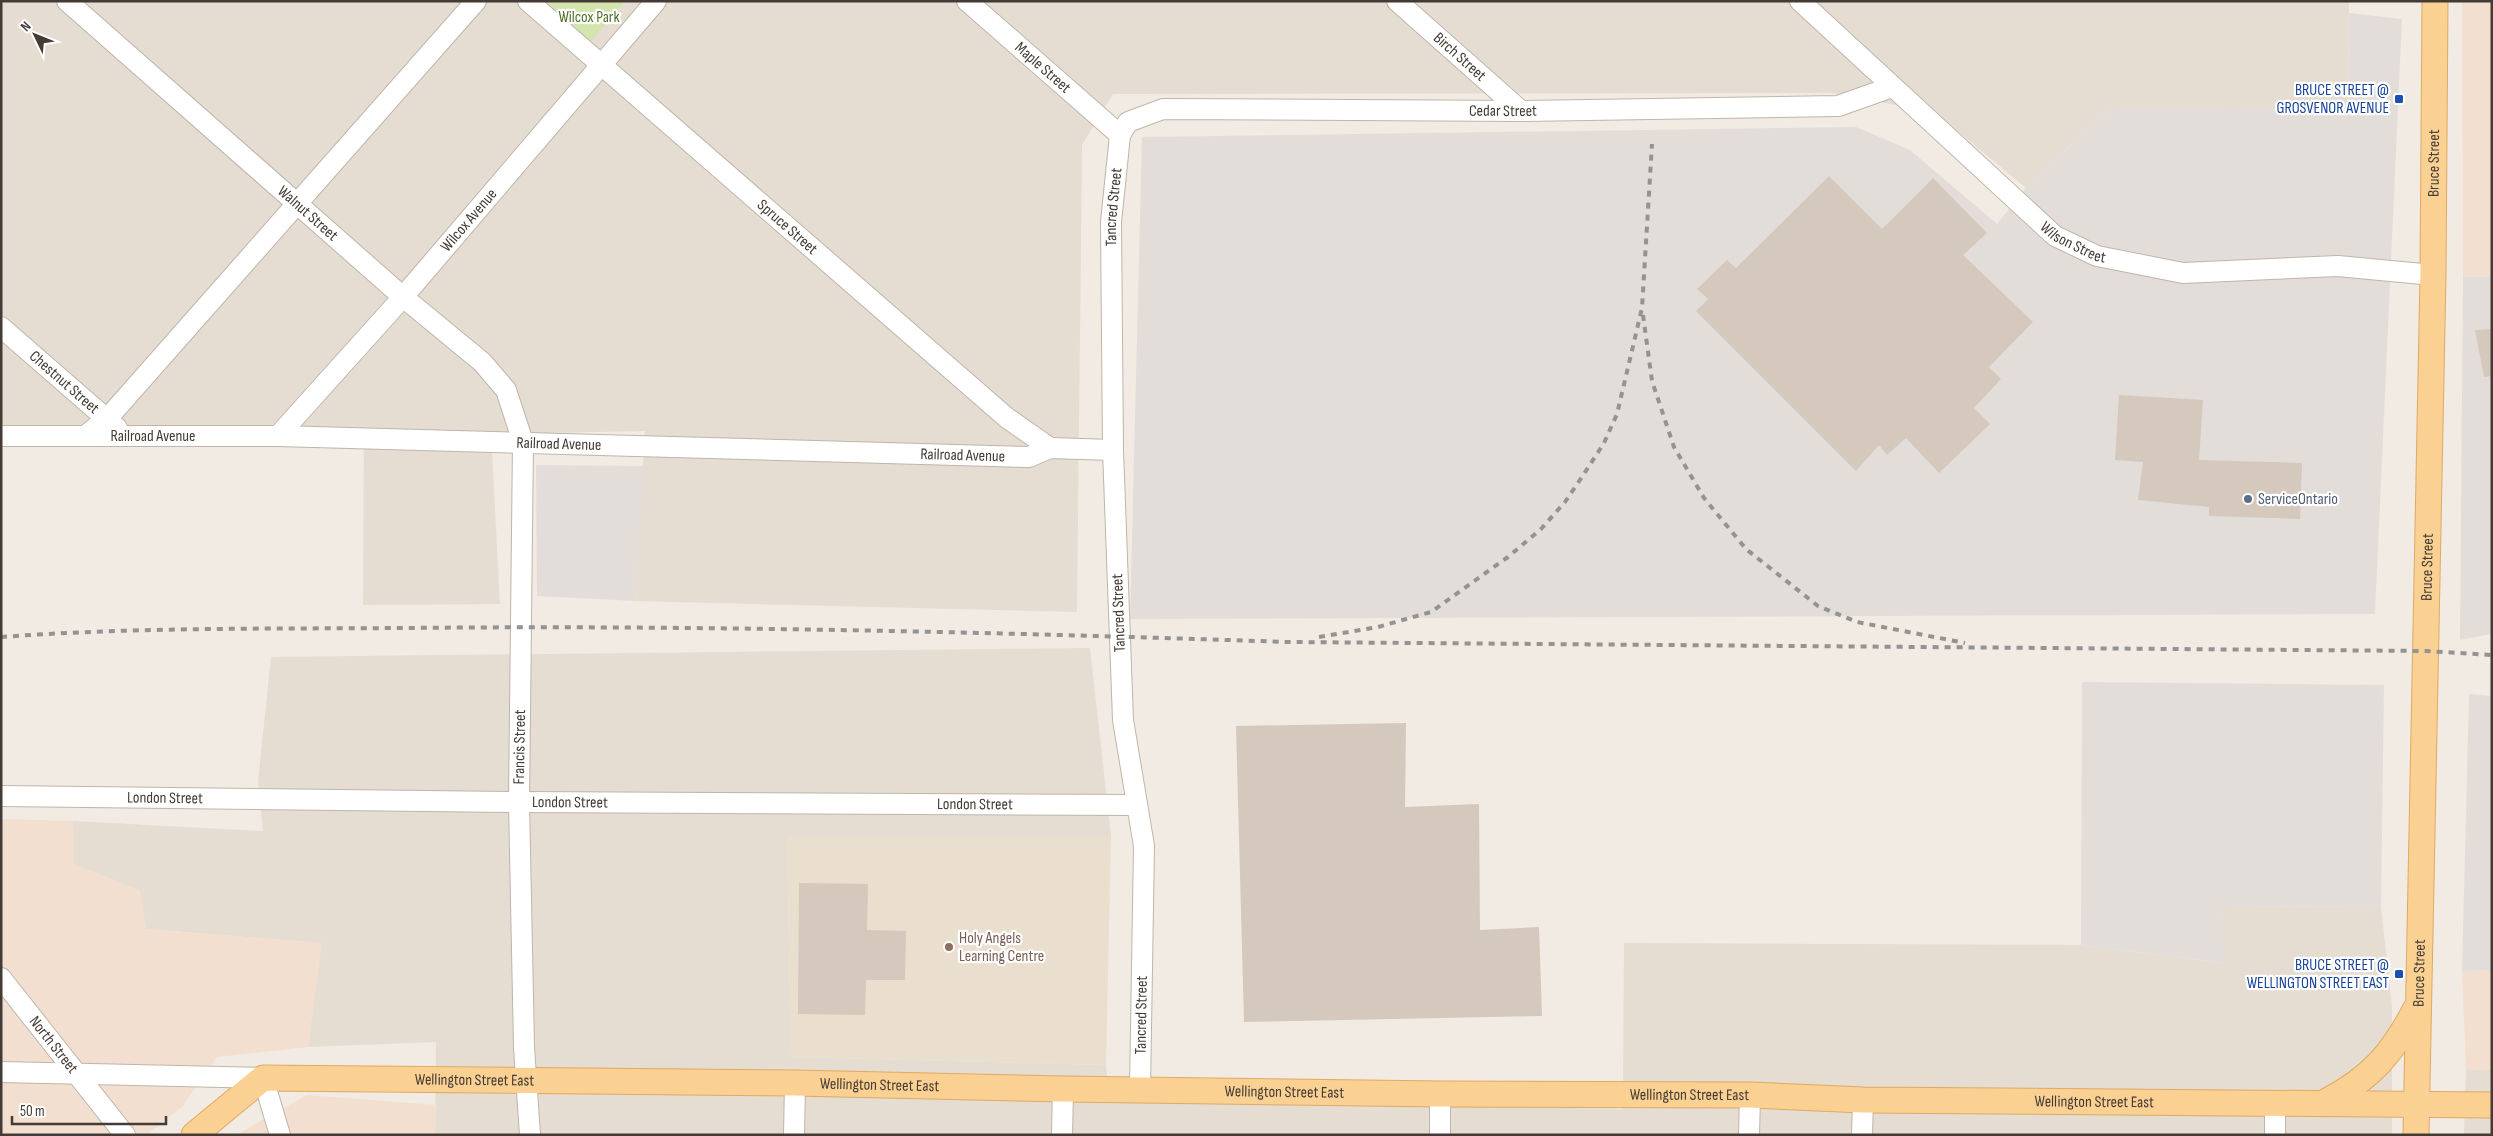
<svg xmlns="http://www.w3.org/2000/svg" width="2493" height="1136" font-family="'Sofia Sans Condensed',sans-serif">
  <style>
    .residential { fill: #e5dcd2 }
    .commercial { fill: #f3dfcf }
    .industrial { fill: #e3ddd9 }
    .education { fill: #eadece }
    .green { fill: #d3e4ad }
    .building { fill: #d5c8bc }
    .lines { fill: none; stroke-linecap: round; stroke-linejoin: round }
    .minor-casing { stroke: #bfb5aa; stroke-width: 22 }
    .major-casing { stroke: #deaa64; stroke-width: 27 }
    .minor { stroke: #fff; stroke-width: 20 }
    .major { stroke: #fad093; stroke-width: 25 }
    .rail { stroke: #939393; stroke-width: 4; stroke-dasharray: 6 6; stroke-linecap: butt }
    .transit-dot { fill: #1a4fb4; stroke: #fff; stroke-width: 2 }
    .service-dot { fill: #5c6f8a; stroke: #fff; stroke-width: 2 }
    .education-dot { fill: #8d6e63; stroke: #fff; stroke-width: 2 }
    .labels { text-anchor: middle; dominant-baseline: central; stroke-width: 4.5; stroke-linejoin: round; paint-order: stroke }
    .park-label { font-size: 16px; fill: #4e712a; stroke: #fff }
    .street-label { font-size: 16px; fill: #433b34; stroke: #fff }
    .transit-label { font-size: 16px; fill: #164399; stroke: #fff; text-anchor: end }
    .service-label { font-size: 16px; fill: #4e5e75; stroke: #fff; text-anchor: start }
    .education-label { font-size: 16px; fill: #785e54; stroke: #fff; text-anchor: start }
  </style>
  <rect width="100%" height="100%" fill="#f1ebe3"/>
  <!-- residential -->
  <path class="residential" d="M1 1H2349L2348 107 2109 109 2026 188 1936 113 1834 93 1113 94 1082 145 1077 612 635 601 645 431 491 434 500 604 363 605 364 430 1 428Z
    M1090 648 1111 836 787 837 791 1057 1106 1065 1109 1098 1623 1109 1624 943 2081 945 2224 963 2221 906 2381 907 2392 1006V1135H435L436 1042 308 1047 321 943 146 929 139 890 74 864 73 821 263 831 258 782 271 657Z
    M2466 1069 2492 1070V1135H2464Z"/>
  <!-- commercial -->
  <path class="commercial" d="M2462 1H2492V277H2463Z
    M1 819 73 821 74 864 140 890 146 929 322 943 308 1047 217 1057 182 1107 146 1135H1Z
    M2492 970V1070L2466 1069 2462 971Z
    M307 1095 437 1105 435 1135H236Z"/>
  <!-- industrial -->
  <path class="industrial" d="M2349 13 2402 19 2375 614 1130 619 1142 137 1856 127 1910 150 1997 224 2026 188 2109 109 2348 107Z
    M2463 277H2492V634L2460 640Z
    M536 465 644 466 635 601 537 596Z
    M2082 682 2384 685 2381 907 2221 906 2225 963 2081 945Z
    M2469 694 2492 696V970L2462 971Z"/>
  <!-- education -->
  <path class="education" d="M787 836H1111L1106 1065 791 1057Z"/>
  <!-- green -->
  <path class="green" d="M546 1H625L591 41Z"/>
  <!-- building -->
  <path class="building" d="M1829 176 1882 229 1933 178 1987 233 1963 255 2033 322 1989 367 2001 379 1974 408 1990 424 1939 473 1906 438 1887 455 1879 445 1856 471 1696 311 1708 299 1697 289 1727 260 1736 268Z
    M2492 329V376L2484 377 2475 330Z
    M2119 395 2203 400 2199 460 2302 463 2300 519 2209 516V507L2138 500 2143 462 2115 460Z
    M1406 723 1405 807 1479 804 1480 930 1539 927 1542 1016 1244 1022 1236 726Z
    M799 883 868 884 867 930 906 931 905 980H866L865 1015 798 1014Z"/>
  <g class="lines">
    <defs>
      <g id="minor">
        <path id="s1" d="M67 1 403 297 482 362 506 390 523 442 519 802 524 1047 530 1135"/>
        <path id="s2" d="M528 1 1007 418 1050 448"/>
        <path id="s3" d="M967 1 1120 135"/>
        <path id="s4" d="M1397 1 1521 111"/>
        <path id="s5" d="M1800 1 2055 236 2097 256 2183 273 2338 266 2433 275"/>
        <path id="s6" d="M1 327 117 428"/>
        <path id="s7" d="M1 436H278L1029 457 1050 448 1113 450"/>
        <path d="M85 436 107 419 476 1"/>
        <path id="s8" d="M278 436 403 297 656 1"/>
        <path id="s9" d="M1 796 519 802 1137 805"/>
        <path id="s10" d="M1 978 125 1135"/>
        <path d="M1 1072 263 1078 280 1135"/>
        <path id="s11" d="M1140 1089 1144 846 1123 720 1113 450 1111 222 1120 135 1128 122 1163 109 1521 111 1838 106 1892 87"/>
        <path d="M794 1135 795 1083"/>
        <path d="M1062 1135 1063 1089"/>
        <path d="M1440 1135V1094"/>
        <path d="M1749 1135 1750 1095"/>
        <path d="M1862 1135 1863 1100"/>
        <path d="M2275 1135V1103"/>
      </g>
      <g id="major">
        <path d="M2327 1101C2371 1078 2392 1054 2415 1010"/>
        <path id="s12" d="M194 1135 263 1078 795 1083 1063 1089 1440 1094 1750 1095 1863 1100 2492 1105"/>
        <path id="s13" d="M2416 1135 2433 275 2435 1"/>
      </g>
    </defs>
    <!-- minor casing -->
    <use href="#minor" class="minor-casing"/>
    <!-- major casing -->
    <use href="#major" class="major-casing"/>
    <!-- minor -->
    <use href="#minor" class="minor"/>
    <!-- major -->
    <use href="#major" class="major"/>
    <!-- rail -->
    <path class="rail" d="M1643 315 1652 381 1674 447 1704 498 1746 549 1818 606 1857 622 1965 643
      M1 637C135 627 268 629 402 628 697 625 993 632 1288 642L2426 651 2492 655
      M1319 637 1378 627 1431 612 1508 557 1541 529 1565 502 1582 477 1604 443 1617 414 1642 308 1652 144"/>
  </g>
  <!-- markers -->
  <g class="transit-dot">
    <rect x="2394" y="94" width="10" height="10" rx="2.5"/>
    <rect x="2394" y="969" width="10" height="10" rx="2.5"/>
  </g>
  <circle class="service-dot" cx="2248" cy="499" r="5"/>
  <circle class="education-dot" cx="949" cy="947" r="5"/>
  <g class="labels">
    <!-- park labels -->
    <g class="park-label">
      <text x="589" y="17">Wilcox Park</text>
    </g>
    <!-- street labels -->
    <g class="street-label">
      <text stroke="none"><textPath href="#s4" startOffset="84">Birch Street</textPath></text>
      <text stroke="none"><textPath href="#s3" startOffset="101">Maple Street</textPath></text>
      <text stroke="none"><textPath href="#s11" startOffset="1349">Cedar Street</textPath></text>
      <text stroke="none"><textPath href="#s13" startOffset="972">Bruce Street</textPath></text>
      <text stroke="none"><textPath href="#s11" startOffset="884">Tancred Street</textPath></text>
      <text stroke="none"><textPath href="#s1" startOffset="321">Walnut Street</textPath></text>
      <text stroke="none"><textPath href="#s8" startOffset="288">Wilcox Avenue</textPath></text>
      <text stroke="none"><textPath href="#s2" startOffset="344">Spruce Street</textPath></text>
      <text stroke="none"><textPath href="#s5" startOffset="366">Wilson Street</textPath></text>
      <text stroke="none"><textPath href="#s6" startOffset="84">Chestnut Street</textPath></text>
      <text stroke="none"><textPath href="#s7" startOffset="152">Railroad Avenue</textPath></text>
      <text stroke="none"><textPath href="#s7" startOffset="558">Railroad Avenue</textPath></text>
      <text stroke="none"><textPath href="#s7" startOffset="962">Railroad Avenue</textPath></text>
      <text stroke="none"><textPath href="#s13" startOffset="568">Bruce Street</textPath></text>
      <text transform="translate(1119 613) rotate(-92)">Tancred Street</text>
      <text transform="translate(520 747) rotate(-89)">Francis Street</text>
      <text stroke="none"><textPath href="#s9" startOffset="164">London Street</textPath></text>
      <text stroke="none"><textPath href="#s9" startOffset="569">London Street</textPath></text>
      <text stroke="none"><textPath href="#s9" startOffset="974">London Street</textPath></text>
      <text stroke="none"><textPath href="#s13" startOffset="162">Bruce Street</textPath></text>
      <text stroke="none"><textPath href="#s11" startOffset="74">Tancred Street</textPath></text>
      <text stroke="none"><textPath href="#s10" startOffset="85">North Street</textPath></text>
      <text stroke="none"><textPath href="#s12" startOffset="301">Wellington Street East</textPath></text>
      <text stroke="none"><textPath href="#s12" startOffset="706">Wellington Street East</textPath></text>
      <text stroke="none"><textPath href="#s12" startOffset="1111">Wellington Street East</textPath></text>
      <text stroke="none"><textPath href="#s12" startOffset="1516">Wellington Street East</textPath></text>
      <text stroke="none"><textPath href="#s12" startOffset="1921">Wellington Street East</textPath></text>
    </g>
    <!-- transit labels -->
    <g class="transit-label">
      <text x="2389" y="90">BRUCE STREET @<tspan x="2389" dy="18">GROSVENOR AVENUE</tspan></text>
      <text x="2389" y="965">BRUCE STREET @<tspan x="2389" dy="18">WELLINGTON STREET EAST</tspan></text>
    </g>
    <!-- service labels -->
    <g class="service-label">
      <text x="2258" y="499">ServiceOntario</text>
    </g>
    <!-- education labels -->
    <g class="education-label">
      <text x="959" y="938">Holy Angels<tspan x="959" dy="18">Learning Centre</tspan></text>
    </g>
  </g>
  <!-- border -->
  <rect width="2493" height="1136" fill="none" stroke="#433b34" stroke-width="5"/>
  <!-- north arrow -->
  <g transform="translate(35 35) rotate(313)" stroke="#ffffff" stroke-width="4" paint-order="stroke">
  <path d="M0-4L9 19L0 12L-9 19Z" fill="#433b34"/>
  <text y="-8" font-size="14" font-weight="bold" text-anchor="middle" fill="#433b34">N</text>
  </g>
  <!-- scale -->
  <path d="M12 1116v8h154v-8" fill="none" stroke="#433b34" stroke-width="2.5"/>
  <text x="20" y="1116" font-size="15" fill="#433b34" stroke="#ffffff" stroke-width="4" paint-order="stroke">50 m</text>
</svg>
